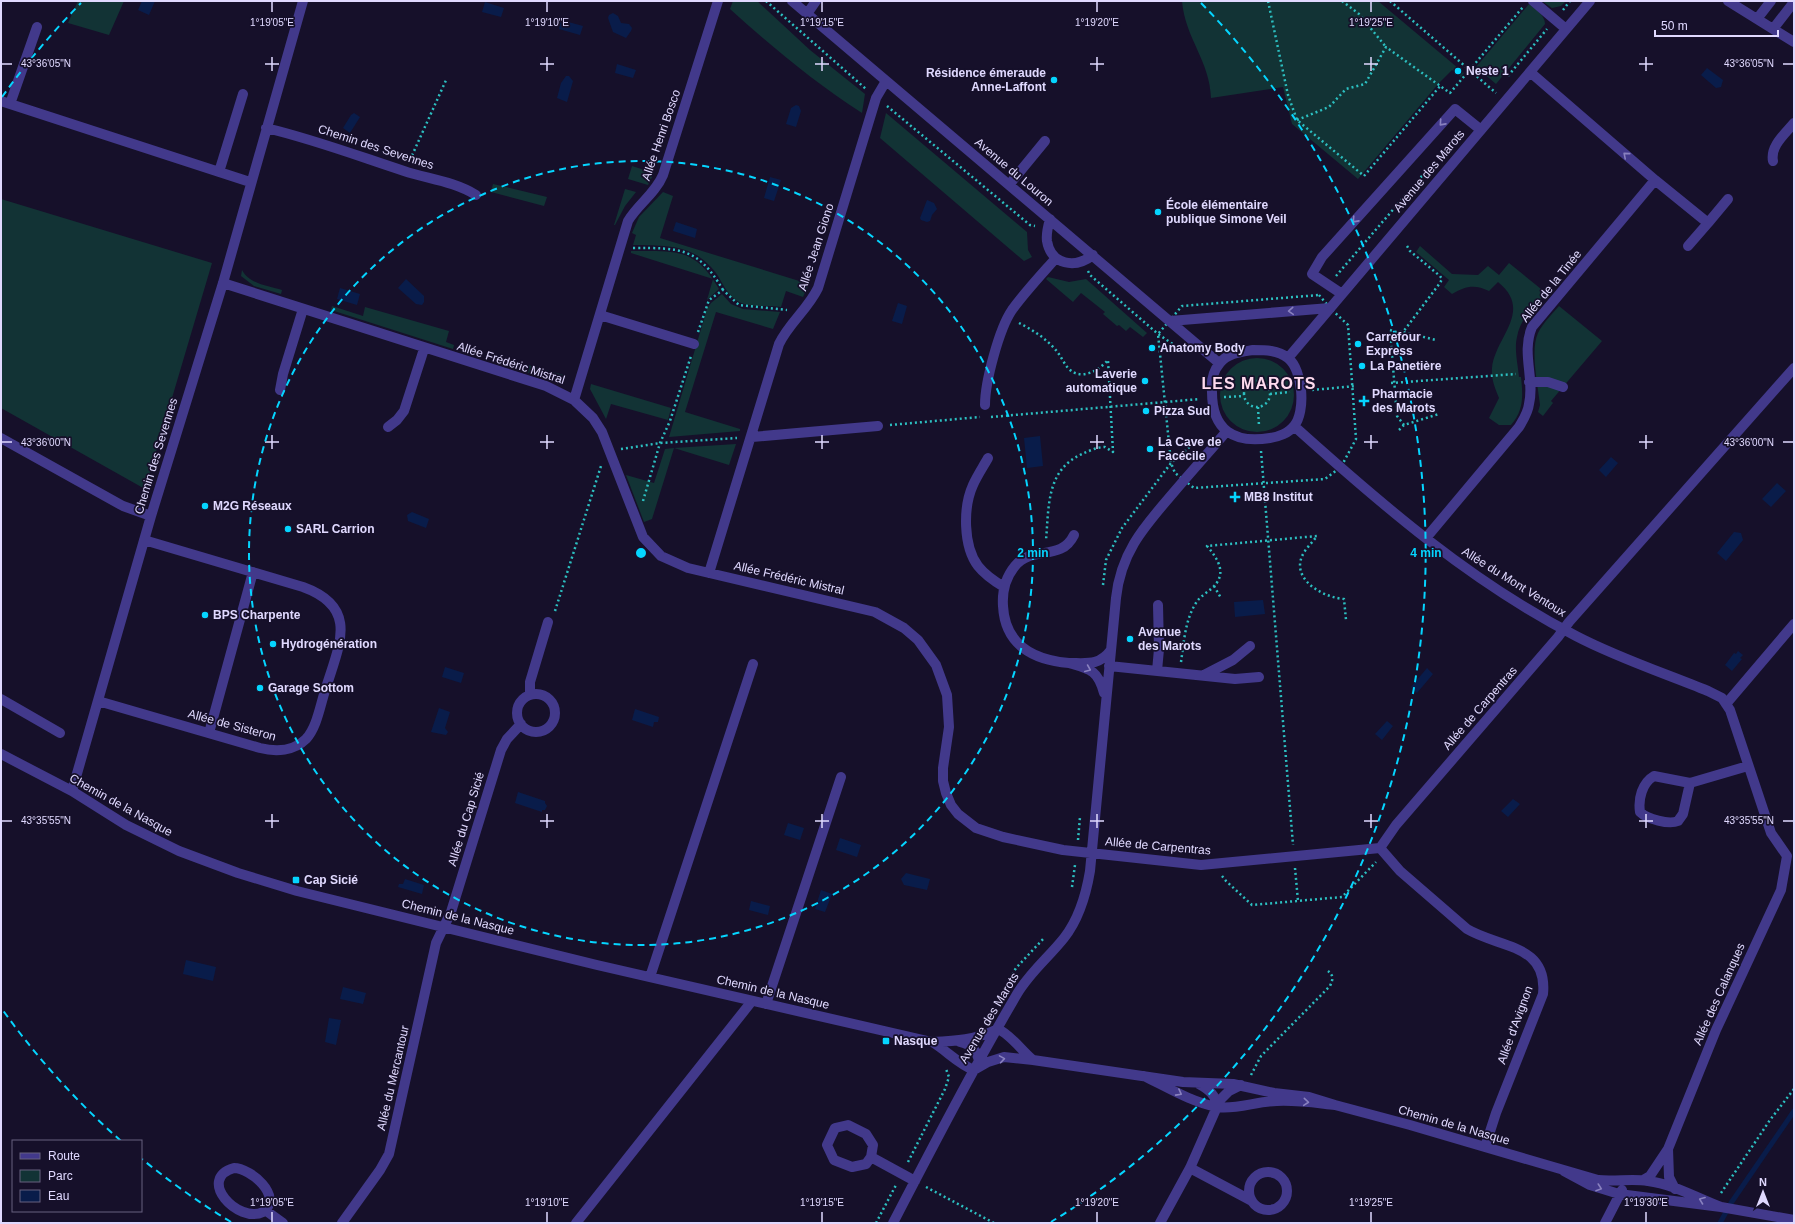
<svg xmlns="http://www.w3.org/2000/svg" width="1795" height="1224" font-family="Arial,sans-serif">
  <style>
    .green { fill: #123335 }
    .water { fill: #091c4a }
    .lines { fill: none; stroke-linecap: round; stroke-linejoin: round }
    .stream { stroke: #091c4a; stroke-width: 5 }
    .path { stroke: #2cbfc0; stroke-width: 2.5; stroke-dasharray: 2 3; stroke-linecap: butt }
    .minor { stroke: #42398b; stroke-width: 10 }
    .oneway { stroke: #8981bf }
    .ticks { fill: none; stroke: #e0d9ff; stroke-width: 1.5 }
    .ring { fill: none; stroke: #05d5ff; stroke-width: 2; stroke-dasharray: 7 5 }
    .poi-dot { fill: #05d5ff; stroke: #16102a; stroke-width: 1.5 }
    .labels { text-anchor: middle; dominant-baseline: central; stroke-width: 3.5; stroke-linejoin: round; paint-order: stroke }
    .poi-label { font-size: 12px; font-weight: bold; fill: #e0d9ff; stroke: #16102a; text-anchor: start }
    .street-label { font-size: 12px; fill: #e0d9ff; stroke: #16102a }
    .district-label { font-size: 16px; font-weight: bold; letter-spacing: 1px; fill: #ffdbef; stroke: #16102a }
    .ticks-label { font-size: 10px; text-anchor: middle; fill: #e0d9ff; stroke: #16102a; stroke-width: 3.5; stroke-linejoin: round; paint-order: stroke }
    .centre { fill: #05d5ff; stroke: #16102a; stroke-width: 2 }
    .ring-label { font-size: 12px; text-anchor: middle; font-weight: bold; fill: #05d5ff; stroke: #16102a; stroke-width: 3.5; stroke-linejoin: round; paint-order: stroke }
  </style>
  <rect width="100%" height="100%" fill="#16102a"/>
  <!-- green -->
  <path class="green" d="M78 1H124L109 35 68 23Z
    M733 1H757L810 50 865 94 862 113C814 82 772 47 730 9Z
    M1182 1H1378L1464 73 1461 77 1452 70 1439 83 1358 179 1292 124 1283 87 1211 98C1210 61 1185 38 1182 1Z
    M1542 1H1566L1561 6 1552 8Z
    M1529 4C1536 10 1545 15 1545 24L1496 84 1476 67Z
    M886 113 1027 232 1028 250 1032 257 1024 261 880 138Z
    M632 166 654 173 648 185 628 179Z
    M493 184 547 197 544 206 491 192Z
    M625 189 636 192 625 206 615 225H614Z
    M663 192 673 196 660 238 809 284 803 297 786 291 781 307C767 305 751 308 739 302 727 296 723 283 716 273 693 243 667 246 633 245L636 235 632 233 639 217Z
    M1 199 212 263 145 489 1 408Z
    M1420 246 1452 274 1478 275 1488 266 1499 275 1509 263 1546 293C1534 306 1520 319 1517 337 1514 349 1518 365 1519 377H1521C1523 396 1524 410 1511 425H1499L1489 418 1499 398C1495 388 1491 379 1492 368 1495 337 1534 311 1498 282L1489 291C1475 284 1465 286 1452 294L1444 287 1449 280 1416 252Z
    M631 251C675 251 695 247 719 289L707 300 713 279 631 253Z
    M242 270C249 284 269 286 282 290L281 294 254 286 241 276Z
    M1048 277 1069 282 1086 279 1147 333 1143 337 1130 327 1126 331 1119 325 1117 326 1103 314 1105 312 1081 293 1073 302 1046 279Z
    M722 294 731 304 743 309 780 312 773 329 716 312 685 412 740 429V431L669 437 707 309 711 303Z
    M332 306 363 316 365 307 449 331 446 342 454 345 453 349 331 310Z
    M1559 306 1602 341 1551 401 1553 403 1543 416 1538 412 1540 405C1538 386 1530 350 1538 333 1543 323 1552 314 1559 306Z
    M499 357 567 376 561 381H555L497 363Z
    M1220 395a37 37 0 1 1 74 0a37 37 0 1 1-74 0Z
    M591 384 671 408 668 420 611 404 606 419 590 389Z
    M736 444 729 465 674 448 652 519 644 522 626 475 654 483 665 449 674 448Z"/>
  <!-- water -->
  <path class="water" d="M142 1H155L149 15 138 10Z
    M485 2 504 8 501 17 482 12Z
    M613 13 618 16 621 23 629 24 632 28 631 31 626 38 613 32 608 18 609 15Z
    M561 20 583 26 580 35 559 29Z
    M617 64 636 70 633 78 615 73Z
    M1707 68 1723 80 1721 87 1716 88 1701 75Z
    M566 76H569L573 81 567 102 557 98 561 83Z
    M796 105 799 106 801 111 796 127 786 124 791 108Z
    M354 113 360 117 350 133 343 128 351 115Z
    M770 177 781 180 774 201 764 198Z
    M927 200 934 203 937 209 932 215 930 221 927 222 921 220 920 218Z
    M676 222 697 229 695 238 673 231Z
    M406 279 424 296V302L422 305 416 304 398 288Z
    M340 288 360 294 357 305 337 299Z
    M898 303 907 306 902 324 892 321Z
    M1040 436 1043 466 1027 468 1024 438Z
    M1611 457 1618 463 1606 477 1599 470Z
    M1777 483 1786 491 1771 507 1762 499Z
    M412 512 429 519 426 528 408 521 407 515Z
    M1734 532 1741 533 1743 540 1726 561 1717 553Z
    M1263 600 1265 614 1235 617 1234 602Z
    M1738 651 1743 655 1740 658 1742 659 1732 671 1725 665 1734 653 1736 654Z
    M445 667 464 673 461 683 442 677Z
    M1427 668 1433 674 1417 693 1411 687Z
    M439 708 450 712 445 728 448 732 446 735 431 732Z
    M635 709 659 717 658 722H654L653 727 632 720Z
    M1387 721 1393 726 1382 740 1375 734Z
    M518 792 545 801V803L547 806 545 810H542V812L515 803Z
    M1513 799 1520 804 1508 817 1501 811Z
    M788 823 804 828 800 840 784 835Z
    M840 838 861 845 857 857 836 850Z
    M906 873 930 879 927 890 904 885 901 879Z
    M405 879 424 885 422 894 398 887 399 884H403Z
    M821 890 832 894 825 912 815 909Z
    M751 901 770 906 768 915 749 910Z
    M186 960 216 967 213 981 183 974Z
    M343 987 366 993 363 1004 340 999Z
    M329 1018 341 1020 336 1045 325 1042Z"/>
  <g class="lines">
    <!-- stream -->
    <path class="stream" d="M1720 1223 1731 1203 1794 1111"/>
    <!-- path -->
    <path class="path" d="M766 1 866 89
      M1268 1 1288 95 1297 120 1364 176 1441 85
      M1342 1 1359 14 1386 47
      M1390 1 1496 93
      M1563 10 1570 1
      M1508 76 1547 29
      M887 106 1030 225 1035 226
      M1297 120 1329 107 1346 89 1365 84 1386 47 1450 93 1523 7
      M410 160 447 78
      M1407 246 1410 251 1440 276 1442 279 1440 283 1403 332 1436 340
      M633 248C680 248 698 247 723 290
      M1088 271 1090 275 1158 334 1177 347
      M1336 276 1428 169
      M1319 295 1330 308 1348 325 1356 439 1341 467 1325 479 1194 488 1175 473 1171 463 1158 334 1182 306Z
      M1019 323C1031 329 1044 337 1054 348 1060 354 1063 362 1068 368 1081 382 1099 370 1108 360L1113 452 1105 447C1097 447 1089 451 1082 454 1046 470 1049 507 1046 540
      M1390 330 1396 332H1403
      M698 332 709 300 723 290 739 305 787 310
      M1396 332 1391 342 1397 416 1404 425
      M1244 394a13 13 0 1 1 26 0a13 13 0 1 1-26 0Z
      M1391 383 1516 374
      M1312 390 1356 386
      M1270 394 1290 392
      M1224 397 1244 396
      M1258 407 1259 426
      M991 417 1200 399
      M890 425 980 417
      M1399 430 1404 425 1439 414
      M621 449 660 443 737 438
      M1261 451 1293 845
      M643 501 660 443 670 421 691 356
      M1103 585 1106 560 1122 528 1171 463 1193 444
      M1214 586 1221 598
      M555 611 601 466
      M1181 662C1184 642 1185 620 1196 603 1200 596 1207 593 1212 588 1228 574 1218 559 1207 546L1317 536C1312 543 1303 551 1301 559 1294 582 1326 598 1344 599L1346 620
      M1078 840 1080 817
      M1295 868 1298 901
      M1222 876 1226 881 1252 905 1342 897 1376 862
      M1072 887 1075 865
      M1010 979 1016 968 1045 937
      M1251 1075 1261 1056 1330 986C1333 979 1334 976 1328 971
      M908 1162 945 1089 949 1077 946 1069
      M926 1187 994 1223
      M1721 1193 1770 1120 1794 1089
      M876 1223 896 1185"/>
    <!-- minor -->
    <path class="minor" d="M792 1 1219 363
      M1533 1 1566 29
      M1728 1 1794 42
      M807 14 816 1
      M1757 19 1771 1
      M1773 29 1794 2
      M1530 72 1655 180
      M1 101 250 182
      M10 104 37 27
      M266 128C313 139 358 156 404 171 428 179 453 181 476 195
      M1773 161C1770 146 1785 134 1794 123
      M219 172 243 94
      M1009 185 1045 141
      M1050 219C1048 226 1046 234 1047 241 1051 265 1075 269 1093 255
      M1708 223 1728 199
      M223 283 546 386 574 400 593 418 602 432 643 537 661 556 688 568 875 612 904 628 918 640 936 665 947 695 949 727 943 768V781L946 793 951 805 958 814 976 828 1003 837 1063 850 1201 865 1380 848 1396 825 1558 637 1569 622 1794 368
      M1342 294 1312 274 1322 257 1455 109 1481 130
      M600 315 694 344
      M1170 321 1330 308
      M1253 350C1265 350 1278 350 1288 358 1303 370 1306 412 1294 426 1289 433 1278 437 1270 438 1234 444 1212 430 1212 392 1211 382 1213 371 1220 363 1228 353 1241 352 1253 350Z
      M1288 358 1590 1
      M1529 382H1548L1563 387
      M280 390 283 374 303 309
      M574 400 628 221C638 204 655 194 663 175L718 1
      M985 405C985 382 999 329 1012 310 1025 292 1041 275 1056 258
      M1294 426C1382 505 1471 582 1576 636 1618 658 1664 673 1708 691L1722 698 1730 710 1771 833 1787 856
      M388 427 397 420 404 411 424 349
      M752 437 878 426
      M1 438 123 506 151 516
      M988 458C983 467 977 476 973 485 963 507 963 546 978 566 985 575 994 581 1004 587
      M1426 538 1519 427C1523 420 1528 413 1529 404 1535 379 1521 353 1532 327L1655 180 1708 223 1688 246
      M709 573 779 344C789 323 808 309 818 288L876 98 886 81
      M1069 663C1033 660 1005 645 1003 606 1002 591 1006 577 1015 566 1032 545 1061 562 1074 535
      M1109 666 1235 679 1259 677
      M1157 671 1159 649 1158 605
      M1204 675 1233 660 1250 646
      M1104 693C1098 670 1090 669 1069 663 1087 663 1099 666 1111 650
      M517 713a19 19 0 1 1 38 0a19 19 0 1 1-38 0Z
      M530 695V682L548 622
      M1 699 60 733
      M98 701 260 748C276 752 294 751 306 739 317 727 320 706 325 691 338 647 361 608 303 587L144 540
      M1726 704 1794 624
      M209 733 253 572
      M1 754 72 791 126 825 179 851 238 873 297 891 597 965 932 1042C946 1050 958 1064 974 1070
      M1690 783 1683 814 1678 821C1669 825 1647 819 1640 812 1638 799 1642 783 1654 776L1690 783 1748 766
      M72 791 151 516 223 283 303 1
      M1380 848 1400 871 1467 929C1499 948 1548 944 1543 994L1496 1113 1485 1147
      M650 977 753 664
      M766 1004 841 777
      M932 1042C957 1041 974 1040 998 1029 1010 1034 1022 1051 1033 1060
      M960 1042C971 1045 976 1048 979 1061
      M974 1070 988 1062 1004 1057 1033 1060 1183 1082 1233 1084 1274 1093 1309 1097 1335 1105C1316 1103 1297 1100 1277 1101 1257 1101 1236 1110 1217 1107 1191 1102 1167 1087 1144 1076
      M1199 1084C1210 1090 1215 1095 1218 1107
      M1335 1105 1410 1125 1598 1180C1615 1182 1632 1178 1648 1181 1673 1184 1697 1198 1721 1207L1619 1194 1590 1185 1564 1171
      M1668 1149 1716 1030 1781 890 1787 856
      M871 1157 873 1145 866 1134 848 1125 835 1128 827 1145 834 1160 852 1167 866 1164 871 1157 915 1181
      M234 1168C250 1168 284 1196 263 1212 238 1224 196 1179 234 1168Z
      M1190 1168 1252 1201
      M1249 1191a19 19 0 1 1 38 0a19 19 0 1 1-38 0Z
      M1643 1180 1650 1176 1668 1149 1669 1177 1675 1189
      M1721 1207 1794 1220
      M265 1210 283 1223
      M342 1223 380 1170 389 1154 436 943 451 912 501 750 507 739 521 724
      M576 1223 752 1001
      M893 1223C933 1146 973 1069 1017 994 1030 972 1049 957 1064 938 1079 919 1086 895 1090 871L1116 598C1121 551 1145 526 1174 492 1191 472 1209 452 1226 432
      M1160 1223 1190 1168 1220 1100 1229 1091 1241 1085
      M1605 1223 1622 1190"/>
  </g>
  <!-- one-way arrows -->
  <defs><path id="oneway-chevron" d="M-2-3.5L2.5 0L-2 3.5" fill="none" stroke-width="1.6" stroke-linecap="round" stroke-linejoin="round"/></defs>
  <g class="oneway">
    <use href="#oneway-chevron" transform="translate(1442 123) rotate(132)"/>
    <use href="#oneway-chevron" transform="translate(1626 155) rotate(-139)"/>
    <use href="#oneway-chevron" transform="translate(1355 220) rotate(132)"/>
    <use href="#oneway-chevron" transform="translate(1291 311) rotate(176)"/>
    <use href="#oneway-chevron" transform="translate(1088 669) rotate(23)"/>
    <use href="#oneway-chevron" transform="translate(1002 1059) rotate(-9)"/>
    <use href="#oneway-chevron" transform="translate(1179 1093) rotate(28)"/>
    <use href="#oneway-chevron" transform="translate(1306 1102) rotate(5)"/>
    <use href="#oneway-chevron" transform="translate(1599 1188) rotate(19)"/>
    <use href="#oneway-chevron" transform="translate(1702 1200) rotate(-159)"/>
  </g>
  <!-- ticks -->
  <path class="ticks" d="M272 2V12M547 2V12M822 2V12M1097 2V12M1371 2V12M272 57V71M547 57V71M822 57V71M1097 57V71M1371 57V71M1646 57V71M2 64H12M265 64H279M540 64H554M815 64H829M1090 64H1104M1364 64H1378M1639 64H1653M1783 64H1793M272 435V449M547 435V449M822 435V449M1097 435V449M1371 435V449M1646 435V449M2 442H12M265 442H279M540 442H554M815 442H829M1090 442H1104M1364 442H1378M1639 442H1653M1783 442H1793M272 814V828M547 814V828M822 814V828M1097 814V828M1371 814V828M1646 814V828M2 821H12M265 821H279M540 821H554M815 821H829M1090 821H1104M1364 821H1378M1639 821H1653M1783 821H1793M272 1212V1222M547 1212V1222M822 1212V1222M1097 1212V1222M1371 1212V1222M1646 1212V1222"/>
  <!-- distance rings -->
  <g class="ring">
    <circle cx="641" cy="553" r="392"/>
    <path d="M231 1222A785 785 0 0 1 142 1159M121 1141A785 785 0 0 1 2 1009M2 97A785 785 0 0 1 81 3M1201 3A785 785 0 0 1 1051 1222"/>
  </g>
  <!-- markers -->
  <g class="poi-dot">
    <circle cx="1458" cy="71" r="4"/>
    <circle cx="1054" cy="80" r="4"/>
    <circle cx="1158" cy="212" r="4"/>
    <circle cx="1358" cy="344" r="4"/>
    <circle cx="1152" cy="348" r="4"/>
    <circle cx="1362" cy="366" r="4"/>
    <circle cx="1145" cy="381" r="4"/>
    <path d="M1362 395h4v4h4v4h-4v4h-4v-4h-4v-4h4z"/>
    <circle cx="1146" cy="411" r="4"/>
    <circle cx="1150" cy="449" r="4"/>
    <path d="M1233 491h4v4h4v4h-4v4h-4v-4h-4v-4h4z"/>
    <circle cx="205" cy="506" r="4"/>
    <circle cx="288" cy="529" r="4"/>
    <circle cx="205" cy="615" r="4"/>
    <circle cx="1130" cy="639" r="4"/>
    <circle cx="273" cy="644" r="4"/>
    <circle cx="260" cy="688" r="4"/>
    <rect x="292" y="876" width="8" height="8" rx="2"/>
    <rect x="882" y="1037" width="8" height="8" rx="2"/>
  </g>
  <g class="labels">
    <!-- poi labels -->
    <g class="poi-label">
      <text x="1466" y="71">Neste 1</text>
      <text x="1046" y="73" text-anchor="end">Résidence émeraude<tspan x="1046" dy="14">Anne-Laffont</tspan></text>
      <text x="1166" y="205">École élémentaire<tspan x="1166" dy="14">publique Simone Veil</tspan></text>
      <text x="1366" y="337">Carrefour<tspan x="1366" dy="14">Express</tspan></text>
      <text x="1160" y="348">Anatomy Body</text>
      <text x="1370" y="366">La Panetière</text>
      <text x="1137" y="374" text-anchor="end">Laverie<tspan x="1137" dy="14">automatique</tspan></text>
      <text x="1372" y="394">Pharmacie<tspan x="1372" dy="14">des Marots</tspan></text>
      <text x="1154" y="411">Pizza Sud</text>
      <text x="1158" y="442">La Cave de<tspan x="1158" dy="14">Facécile</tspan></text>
      <text x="1244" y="497">MB8 Institut</text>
      <text x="213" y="506">M2G Réseaux</text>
      <text x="296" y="529">SARL Carrion</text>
      <text x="213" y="615">BPS Charpente</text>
      <text x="1138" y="632">Avenue<tspan x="1138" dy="14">des Marots</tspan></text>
      <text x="281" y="644">Hydrogénération</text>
      <text x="268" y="688">Garage Sottom</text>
      <text x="304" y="880">Cap Sicié</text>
      <text x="894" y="1041">Nasque</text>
    </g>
    <!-- street labels -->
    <g class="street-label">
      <text transform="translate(661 135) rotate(-71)">Allée Henri Bosco</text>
      <text transform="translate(376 147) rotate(18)">Chemin des Sevennes</text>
      <text transform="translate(1429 171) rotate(-50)">Avenue des Marots</text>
      <text transform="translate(1014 172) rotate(40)">Avenue du Louron</text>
      <text transform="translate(816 247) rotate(-72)">Allée Jean Giono</text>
      <text transform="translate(1551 286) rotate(-51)">Allée de la Tinée</text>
      <text transform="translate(511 363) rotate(18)">Allée Frédéric Mistral</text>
      <text transform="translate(156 456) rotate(-73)">Chemin des Sevennes</text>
      <text transform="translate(789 578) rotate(13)">Allée Frédéric Mistral</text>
      <text transform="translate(1514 582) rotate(32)">Allée du Mont Ventoux</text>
      <text transform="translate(1480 708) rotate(-49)">Allée de Carpentras</text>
      <text transform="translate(232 725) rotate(15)">Allée de Sisteron</text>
      <text transform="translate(121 805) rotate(29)">Chemin de la Nasque</text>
      <text transform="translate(466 819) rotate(-73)">Allée du Cap Sicié</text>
      <text transform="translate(1158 846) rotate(5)">Allée de Carpentras</text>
      <text transform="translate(458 917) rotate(14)">Chemin de la Nasque</text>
      <text transform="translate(773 992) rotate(13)">Chemin de la Nasque</text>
      <text transform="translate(1719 994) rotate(-66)">Allée des Calanques</text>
      <text transform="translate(989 1018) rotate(-59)">Avenue des Marots</text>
      <text transform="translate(1515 1025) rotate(-70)">Allée d'Avignon</text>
      <text transform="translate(393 1078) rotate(-77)">Allée du Mercantour</text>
      <text transform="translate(1454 1125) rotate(16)">Chemin de la Nasque</text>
    </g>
    <!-- district labels -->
    <g class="district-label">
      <text x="1259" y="383">LES MAROTS</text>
    </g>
  </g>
  <g class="ticks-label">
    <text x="272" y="26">1°19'05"E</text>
    <text x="547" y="26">1°19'10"E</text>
    <text x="822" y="26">1°19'15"E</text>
    <text x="1097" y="26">1°19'20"E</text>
    <text x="1371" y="26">1°19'25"E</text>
    <text x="46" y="67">43°36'05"N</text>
    <text x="1749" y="67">43°36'05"N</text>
    <text x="46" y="446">43°36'00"N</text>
    <text x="1749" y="446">43°36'00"N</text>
    <text x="46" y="824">43°35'55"N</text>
    <text x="1749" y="824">43°35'55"N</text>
    <text x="272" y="1206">1°19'05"E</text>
    <text x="547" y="1206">1°19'10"E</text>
    <text x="822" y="1206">1°19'15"E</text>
    <text x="1097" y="1206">1°19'20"E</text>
    <text x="1371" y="1206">1°19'25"E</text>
    <text x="1646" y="1206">1°19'30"E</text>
  </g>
  <circle cx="641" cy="553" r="6" class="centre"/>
  <g class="ring-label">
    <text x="1033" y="557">2 min</text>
    <text x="1426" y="557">4 min</text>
  </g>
  <!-- border -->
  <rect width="1795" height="1224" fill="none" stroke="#e0d9ff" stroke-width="4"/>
  <!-- legend -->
  <rect x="12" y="1140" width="130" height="72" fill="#16102a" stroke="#67607f"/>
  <rect x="20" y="1153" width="20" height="6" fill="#42398b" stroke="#67607f"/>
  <text x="48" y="1160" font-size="12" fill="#e0d9ff">Route</text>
  <rect x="20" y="1170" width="20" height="12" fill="#123335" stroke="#67607f"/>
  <text x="48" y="1180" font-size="12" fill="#e0d9ff">Parc</text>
  <rect x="20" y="1190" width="20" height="12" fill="#091c4a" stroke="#67607f"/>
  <text x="48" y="1200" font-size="12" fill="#e0d9ff">Eau</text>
  <!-- north arrow -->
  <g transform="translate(1763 1192)" stroke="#16102a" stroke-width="3" paint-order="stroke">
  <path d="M0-3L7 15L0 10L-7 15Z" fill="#e0d9ff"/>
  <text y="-6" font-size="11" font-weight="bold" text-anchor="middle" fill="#e0d9ff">N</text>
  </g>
  <!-- scale -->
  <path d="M1655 30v6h123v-6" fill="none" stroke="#e0d9ff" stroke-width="2"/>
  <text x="1661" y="30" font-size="12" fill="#e0d9ff" stroke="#16102a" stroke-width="3" paint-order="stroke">50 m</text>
</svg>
